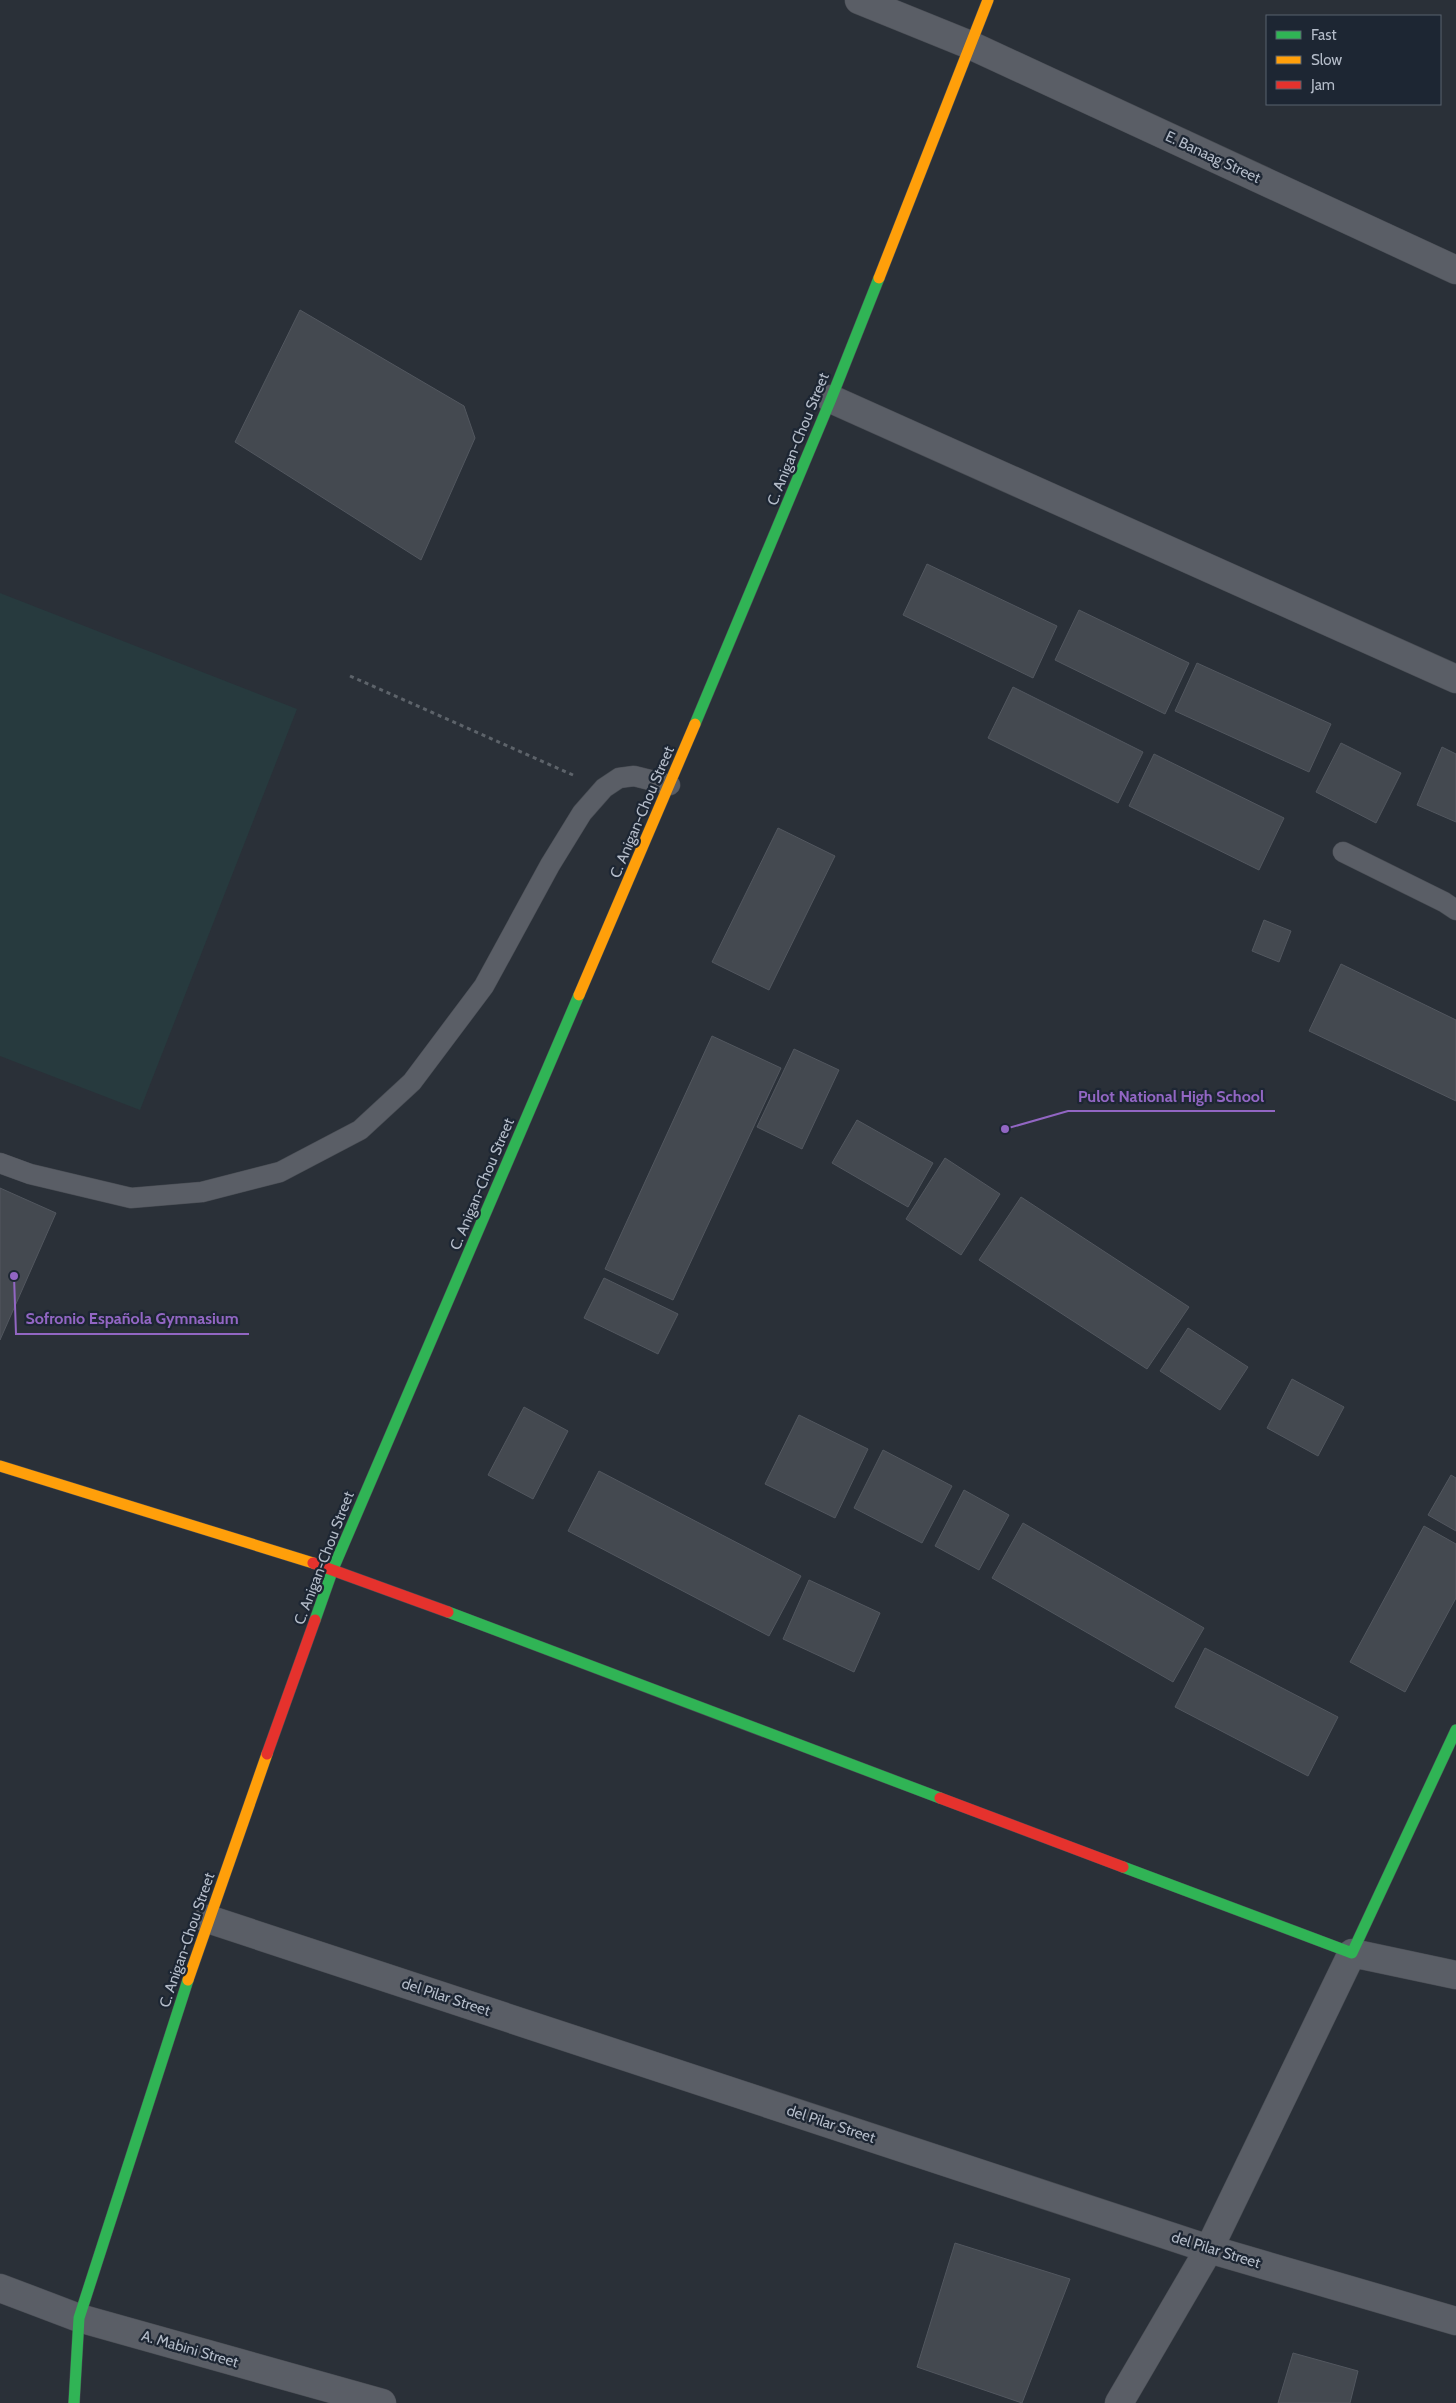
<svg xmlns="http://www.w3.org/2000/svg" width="1456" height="2403" font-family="Cabin,sans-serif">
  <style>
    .green { fill: #273a3e }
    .building { fill: #444950; stroke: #52575f }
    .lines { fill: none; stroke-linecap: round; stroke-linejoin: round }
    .lane-casing { stroke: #484c53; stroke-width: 21 }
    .street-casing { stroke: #484c53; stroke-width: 29 }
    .fast-casing { stroke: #484c53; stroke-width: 12 }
    .slow-casing { stroke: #484c53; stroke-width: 12 }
    .jam-casing { stroke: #484c53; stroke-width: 12 }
    .path { stroke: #5d636a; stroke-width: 3; stroke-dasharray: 4 4; stroke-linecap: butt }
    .lane { stroke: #5a5e66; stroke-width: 20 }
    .street { stroke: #5a5e66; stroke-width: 28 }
    .fast { stroke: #30b455; stroke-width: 11 }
    .slow { stroke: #ff9f0a; stroke-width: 11 }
    .jam { stroke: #e5322d; stroke-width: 11 }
    .labels { text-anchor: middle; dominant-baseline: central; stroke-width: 4.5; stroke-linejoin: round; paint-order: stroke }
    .street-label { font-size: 15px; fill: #b4bcc9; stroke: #1d2633 }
    .leader { fill: none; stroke: #9266c3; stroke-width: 2 }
    .callout-dot { fill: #9266c3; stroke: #1d2633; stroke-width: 2 }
    .callout-label { font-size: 16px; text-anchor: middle; font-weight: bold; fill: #9266c3; stroke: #1d2633; stroke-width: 4.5; stroke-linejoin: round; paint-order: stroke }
  </style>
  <rect width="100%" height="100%" fill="#2a3038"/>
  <!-- green -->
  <path class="green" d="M0 593 297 709 140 1110 0 1056Z"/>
  <!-- building -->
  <path class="building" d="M300 310 464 406 475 438 421 560 235 442Z
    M927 564 1057 626 1033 678 903 615Z
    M1079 610 1189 663 1165 714 1055 660Z
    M1197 663 1331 724 1309 772 1175 711Z
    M1013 687 1143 752 1118 803 988 738Z
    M1341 743 1401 773 1376 823 1316 792Z
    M1442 747 1456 754V822L1417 805Z
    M1154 754 1284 818 1259 870 1129 806Z
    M778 828 835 856 769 990 712 962Z
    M1264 920 1291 931 1279 962 1252 951Z
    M1341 964 1456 1020V1101L1309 1031Z
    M712 1036 781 1068 673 1300 605 1269Z
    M794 1049 839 1070 802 1149 757 1127Z
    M857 1120 933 1163 908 1207 832 1163Z
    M945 1158 1000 1194 961 1255 906 1219Z
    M0 1188 56 1213 0 1340Z
    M1021 1197 1189 1307 1147 1369 979 1260Z
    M604 1278 678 1314 658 1354 584 1318Z
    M1188 1328 1248 1367 1220 1410 1160 1371Z
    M1292 1379 1344 1407 1318 1456 1267 1428Z
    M524 1407 568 1431 533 1499 488 1475Z
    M799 1415 868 1449 835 1518 765 1484Z
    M883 1450 952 1486 922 1543 854 1508Z
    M599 1471 801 1576 769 1636 568 1531Z
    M1451 1475 1456 1478V1531L1428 1515Z
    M964 1490 1009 1515 979 1570 935 1546Z
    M1023 1523 1204 1628 1173 1682 992 1578Z
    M1424 1526 1456 1544V1598L1405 1692 1350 1662Z
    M809 1580 880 1613 854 1672 783 1639Z
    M1205 1648 1338 1717 1308 1776 1175 1707Z
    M955 2243 1070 2279 1022 2403 917 2367Z
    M1293 2353 1358 2371 1350 2403H1278Z"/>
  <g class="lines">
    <defs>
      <path id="lane" d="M1343 852 1444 902 1456 910
        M0 1163 30 1174 131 1198 202 1192 280 1172 360 1130 412 1082 484 986 550 865 582 813 604 788 619 778 634 776 670 785"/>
      <path id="street" d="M859 0 970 45 1456 270
        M831 399 1456 679
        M208 1919 1209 2249 1456 2321
        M0 2288 79 2318 382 2403
        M1119 2403 1209 2249 1352 1953 1456 1975"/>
      <path id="fast" d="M695 724 831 399 879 278
        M448 1612 940 1798
        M315 1620 333 1569 579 995
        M1123 1867 1352 1953 1456 1730
        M74 2403 79 2318 188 1980"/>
      <path id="slow" d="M879 278 988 0
        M579 995 695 724
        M0 1466 313 1563
        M188 1980 267 1754"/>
      <path id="jam" d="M313 1563 448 1612
        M267 1754 315 1620
        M940 1798 1123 1867"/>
    </defs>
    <!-- lane casing -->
    <use href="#lane" class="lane-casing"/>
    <!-- street casing -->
    <use href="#street" class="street-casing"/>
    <!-- fast casing -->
    <use href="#fast" class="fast-casing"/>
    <!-- slow casing -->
    <use href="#slow" class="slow-casing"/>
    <!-- jam casing -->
    <use href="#jam" class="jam-casing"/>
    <!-- path -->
    <path class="path" d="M350 676 573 775"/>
    <!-- lane -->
    <use href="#lane" class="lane"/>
    <!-- street -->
    <use href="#street" class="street"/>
    <!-- fast -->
    <use href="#fast" class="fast"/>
    <!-- slow -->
    <use href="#slow" class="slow"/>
    <!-- jam -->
    <use href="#jam" class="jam"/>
  </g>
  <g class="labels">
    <!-- street labels -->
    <g class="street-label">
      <text transform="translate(1213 157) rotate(25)">E. Banaag Street</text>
      <text transform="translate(798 439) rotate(-68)">C. Anigan-Chou Street</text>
      <text transform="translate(642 812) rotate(-67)">C. Anigan-Chou Street</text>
      <text transform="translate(482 1184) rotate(-67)">C. Anigan-Chou Street</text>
      <text transform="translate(324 1558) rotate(-69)">C. Anigan-Chou Street</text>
      <text transform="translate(187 1940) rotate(-71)">C. Anigan-Chou Street</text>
      <text transform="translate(446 1997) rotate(18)">del Pilar Street</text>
      <text transform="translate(831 2124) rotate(18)">del Pilar Street</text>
      <text transform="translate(1216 2250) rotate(17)">del Pilar Street</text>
      <text transform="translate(190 2349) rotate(16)">A. Mabini Street</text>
    </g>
  </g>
  <!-- callouts -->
  <path class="leader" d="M1005 1129L1068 1111H1275M14 1276L16 1334H249"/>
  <g class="callout-dot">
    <circle cx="1005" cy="1129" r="5"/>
    <circle cx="14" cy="1276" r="5"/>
  </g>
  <g class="callout-label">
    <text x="1171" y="1102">Pulot National High School</text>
    <text x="132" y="1324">Sofronio Española Gymnasium</text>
  </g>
  <!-- legend -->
  <rect x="1266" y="15" width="175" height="90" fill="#1d2633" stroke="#59626f"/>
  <rect x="1276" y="31" width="25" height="8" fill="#30b455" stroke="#59626f"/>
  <text x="1311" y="40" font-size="15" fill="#b4bcc9">Fast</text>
  <rect x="1276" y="56" width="25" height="8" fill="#ff9f0a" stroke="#59626f"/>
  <text x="1311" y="65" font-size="15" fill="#b4bcc9">Slow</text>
  <rect x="1276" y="81" width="25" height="8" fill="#e5322d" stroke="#59626f"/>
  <text x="1311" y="90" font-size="15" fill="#b4bcc9">Jam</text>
</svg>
